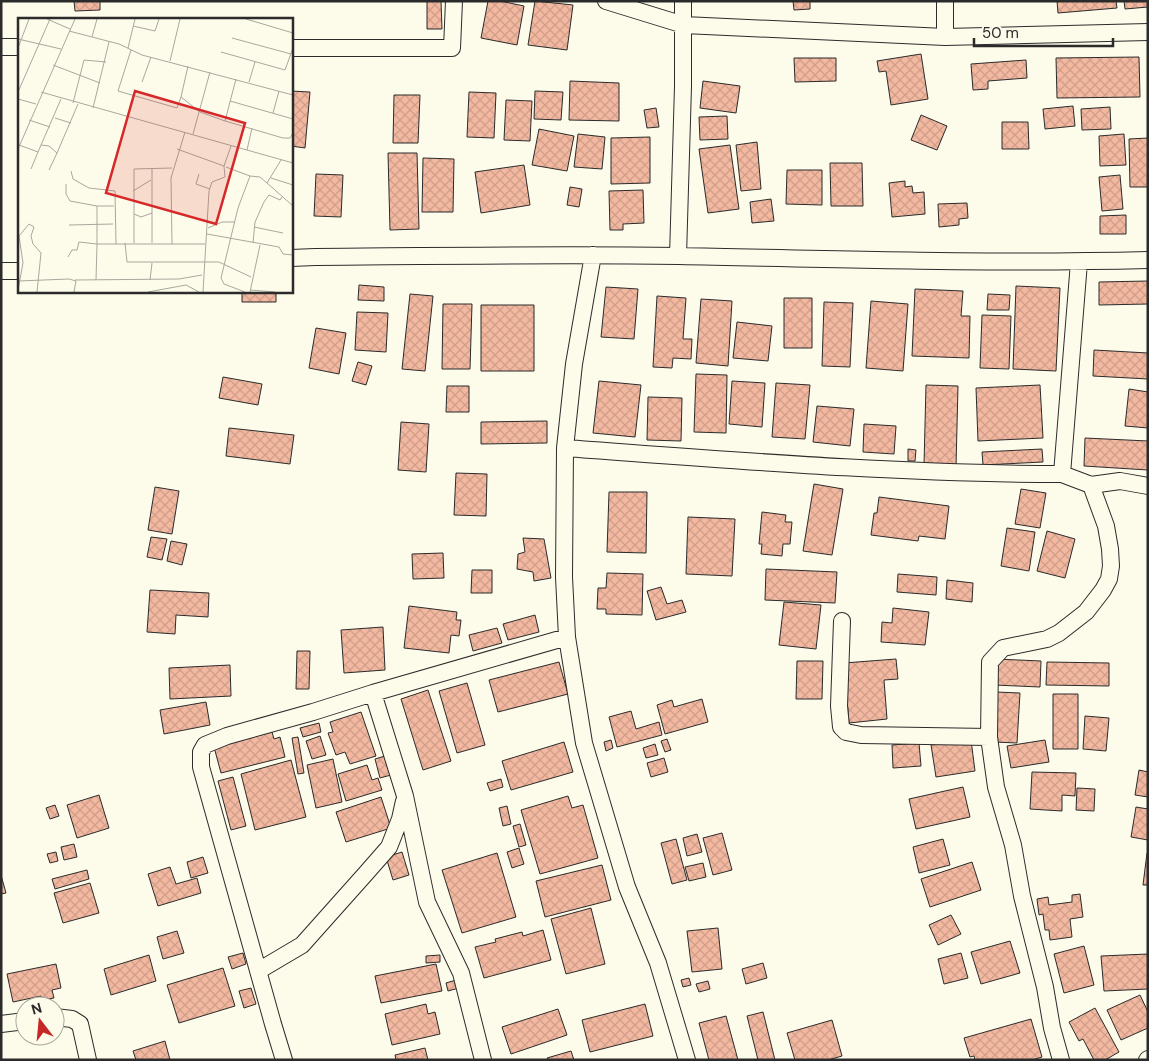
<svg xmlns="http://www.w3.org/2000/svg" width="1149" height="1061" font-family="'DM Sans',sans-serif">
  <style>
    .building { fill: url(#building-cross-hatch); stroke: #2b2b2b }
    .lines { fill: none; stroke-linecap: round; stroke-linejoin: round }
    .street-casing { stroke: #2b2b2b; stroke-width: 18 }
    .street { stroke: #fdfbea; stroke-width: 16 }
    .inset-road { fill: none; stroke: #a9a89e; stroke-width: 1 }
    .view { fill: #d62828; fill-opacity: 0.15; stroke: #d62828; stroke-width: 2.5 }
    .inset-edge { fill: none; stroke: #2b2b2b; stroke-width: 2.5 }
  </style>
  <defs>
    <pattern id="building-cross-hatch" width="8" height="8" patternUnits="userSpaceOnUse" patternTransform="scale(1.25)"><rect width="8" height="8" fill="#f2b8a0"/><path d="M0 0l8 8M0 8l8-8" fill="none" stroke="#d09e8a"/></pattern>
  </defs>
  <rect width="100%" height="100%" fill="#fdfbea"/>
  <!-- building -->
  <path class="building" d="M74 1H100V10L75 11Z
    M427 1H441L442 29H427Z
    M488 1H500L524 6 517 45 481 38Z
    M535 1 573 5 567 50 528 45Z
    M793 1H810V9L794 10Z
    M1057 1H1116L1117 8 1058 13Z
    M1124 1H1148V7L1125 9Z
    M921 54 928 99 891 105 886 71 879 72 877 61Z
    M1139 57 1140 97 1057 98 1056 58Z
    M794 58H836V81L795 82Z
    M1026 60 1027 78 988 81V89L973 90 971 64Z
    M570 81 619 83V121L569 120Z
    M703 81 740 86 736 113 700 108Z
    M291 91 310 92 305 148 291 146Z
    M535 91 563 92 561 120 534 119Z
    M469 92 496 93 494 138 467 137Z
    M394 95H420L418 143H393Z
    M506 100 532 101 530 141 504 140Z
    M1073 106 1075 126 1045 129 1043 109Z
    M1110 107 1111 129 1082 130 1081 109Z
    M656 108 659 127 647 128 644 110Z
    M921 115 947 126 937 150 911 140Z
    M727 116 728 139 700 140 699 117Z
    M1002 122H1028L1029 149H1002Z
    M539 129 574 136 567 171 532 165Z
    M578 134 605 137 602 169 574 167Z
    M1124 134 1126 165 1100 166 1099 136Z
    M650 137V183L611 184V138Z
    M1148 138V187H1130L1129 139Z
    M757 142 761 189 741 191 736 145Z
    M730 145 739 209 708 213 699 149Z
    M388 153H417L419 229 390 230Z
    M423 158 454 159 453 212H422Z
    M830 163H862L863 206H831Z
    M524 165 530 205 481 213 475 172Z
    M787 170H822V205L786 204Z
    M316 174 343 175 341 217 314 216Z
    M1120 175 1123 209 1102 211 1099 177Z
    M905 181V187L912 186 913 193 924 192 925 214 892 217 889 183Z
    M570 187 582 189 579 207 567 205Z
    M643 190 644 223 623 224V230H610L609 191Z
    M771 199 774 221 752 223 750 202Z
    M967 203 968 218 959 219V225L939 227 938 204Z
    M1126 215V234H1100V216Z
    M1148 281V304L1099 305V282Z
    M359 285 384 287V301L358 300Z
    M1016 286 1060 288 1056 371 1013 369Z
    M606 287 638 289 634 339 601 337Z
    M915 289 963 291 961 316H970L969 358 912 356Z
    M242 291H276V302H242Z
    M410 294 433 296 425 371 402 369Z
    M988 294 1010 295 1009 310H987Z
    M657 296 686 298 683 339H692L691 359 673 358 672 368 653 367Z
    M784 298H812V348H784Z
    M701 299 732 301 728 366 696 363Z
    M871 301 908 304 903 371 866 368Z
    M824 302 853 303 850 367 822 366Z
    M443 304H472L470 369H442Z
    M481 305H534V371H481Z
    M357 312 388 313 386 352 355 350Z
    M982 315 1011 316 1009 369 980 368Z
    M737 322 772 326 768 361 733 358Z
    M316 328 346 333 339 374 309 368Z
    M1094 350 1148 353V379L1093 376Z
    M358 362 372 366 366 385 352 381Z
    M696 374 727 375 726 433 694 432Z
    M223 377 262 384 258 405 219 398Z
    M599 381 641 385 635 437 593 433Z
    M732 381 765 383 762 427 729 424Z
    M776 383 810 385 805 439 772 437Z
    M926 385 958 386 956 466 924 465Z
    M1040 385 1043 438 978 441 976 388Z
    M447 386H469V412H446Z
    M1129 389 1148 392V428L1125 426Z
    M648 397 682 398 681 441 647 440Z
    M817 406 854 409 850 446 813 442Z
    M547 421V443L481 444V422Z
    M401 422 429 424 426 472 398 470Z
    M864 424 896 426 894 454 863 452Z
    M229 428 294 435 290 464 226 456Z
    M1085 438 1148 441V470L1084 466Z
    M908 449 916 450 915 461H908Z
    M1042 449 1043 462 983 465 982 452Z
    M456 473 487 474 486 516 454 515Z
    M814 484 843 489 832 555 803 551Z
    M155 487 179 491 172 534 148 530Z
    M1021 489 1046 493 1040 528 1015 524Z
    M609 492H647L646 553 607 552Z
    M879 497 949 506 945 539 919 536 918 541 871 535 874 513H877Z
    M762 512 786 515 785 522H792L790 544H783L782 556 761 554 762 544H759Z
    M688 517 735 519 732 576 686 574Z
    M1007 528 1035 532 1029 571 1001 566Z
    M1047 531 1075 539 1065 578 1037 571Z
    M151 537 167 539 162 560 147 557Z
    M523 538 544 539 551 578 534 581 533 572 517 569 518 554 525 552Z
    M171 541 187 544 182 565 167 561Z
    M443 553 444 578 413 579 412 554Z
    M766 569 837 572 835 603 765 600Z
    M472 570H492V593H471Z
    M607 573 643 574 642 615 606 614V609H597L598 588H606Z
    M898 574 937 577 936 595 897 592Z
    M947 580 973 583 972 602 946 599Z
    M661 587 667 604 682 600 686 612 656 620 647 591Z
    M150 590 209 593 208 617 176 615 175 634 147 632Z
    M784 602 821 605 816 649 779 645Z
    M409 606 457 612 456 620H461L459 636 451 635 449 653 404 648Z
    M893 608 929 612 925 645 881 642 882 622 892 623Z
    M535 615 539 632 508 640 503 624Z
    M383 627 385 670 344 673 341 630Z
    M497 628 502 643 473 651 469 635Z
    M297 651H310L309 689H296Z
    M896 659 898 679 884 680 887 719 849 723 844 663Z
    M995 659 1041 661 1040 687 994 685Z
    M797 661H823L822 699H796Z
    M559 662 568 694 498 712 489 680Z
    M1047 662 1109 663V686L1046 685Z
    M230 665 231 696 170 699 169 668Z
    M467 683 485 745 457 753 439 691Z
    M428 690 451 761 423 770 401 699Z
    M996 692 1020 693 1017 743 994 742Z
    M1053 694H1078V749H1053Z
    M702 699 708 722 665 734 657 705 672 700 674 707Z
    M206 702 210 725 164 734 160 710Z
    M631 711 636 729 659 722 662 735 617 747 609 717Z
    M361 712 376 756 350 764 345 752 336 755 328 733 333 732 330 722Z
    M1085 716 1109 718 1106 751 1083 749Z
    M319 723 321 732 303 737 300 728Z
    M272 732 274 739 280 737 285 757 221 773 214 747Z
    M320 736 326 755 312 759 306 741Z
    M298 737 304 773 298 774 292 738Z
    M667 739 671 750 665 752 661 741Z
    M611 740 613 748 606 751 604 742Z
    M971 740 975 771 936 777 931 745Z
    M1045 740 1049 762 1011 768 1007 746Z
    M564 742 573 772 511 790 502 761Z
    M919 743 921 766 893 768 892 745Z
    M655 744 658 755 646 758 643 748Z
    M385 756 391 775 380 778 375 759Z
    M664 758 668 772 651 777 647 763Z
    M333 759 342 802 316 808 307 765Z
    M291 760 306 817 255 830 241 774Z
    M367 765 372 780 378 778 382 790 346 801 338 774Z
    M1139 770 1148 772V797L1135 795Z
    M1032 772 1076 773 1075 796 1062 795V811L1030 809Z
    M233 777 246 826 231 830 218 781Z
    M501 779 503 787 490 791 487 783Z
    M963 787 970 817 916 829 909 799Z
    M1077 788 1095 789 1094 811 1076 810Z
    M99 795 109 828 77 838 67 805Z
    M568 796 572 808 583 805 598 858 540 874 521 810Z
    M381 797 391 828 346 842 336 812Z
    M55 805 59 816 50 819 46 808Z
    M507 806 511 824 503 826 499 808Z
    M1136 807 1148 809V840L1131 837Z
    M520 824 526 845 519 847 513 826Z
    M722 833 732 870 713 875 703 838Z
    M697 834 702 852 687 856 683 838Z
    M676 839 687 880 672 884 661 843Z
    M943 839 950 865 919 873 913 847Z
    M74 844 77 857 64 860 61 847Z
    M519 848 524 864 512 868 507 852Z
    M56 852 58 861 50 863 47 854Z
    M402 852 409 875 393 880 386 857Z
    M497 853 516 917 462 933 442 870Z
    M1147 853H1148V885H1143Z
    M203 857 208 873 191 878 187 862Z
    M972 862 981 890 930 907 921 879Z
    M703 863 706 877 689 881 685 867Z
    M602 865 611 900 545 917 536 881Z
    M170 867 176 884 197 878 201 893 158 906 148 874Z
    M87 870 89 879 55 889 52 879Z
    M1 875 6 893 1 894Z
    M90 883 99 913 63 923 54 893Z
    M1080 894 1083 917 1070 919 1072 937 1050 940 1049 930H1045L1043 914 1039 915 1037 899 1048 897 1049 905 1072 902V895Z
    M591 908 605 964 566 974 551 919Z
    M951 915 961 934 938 945 929 925Z
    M718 928 722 969 692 972 687 931Z
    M543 930 551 960 484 978 475 947 496 942 495 939 522 932 523 936Z
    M177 931 184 953 163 959 157 937Z
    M1010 941 1020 973 981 984 971 952Z
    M1084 946 1094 985 1064 993 1054 954Z
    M243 953 246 964 232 969 228 957Z
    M961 953 968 978 944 984 938 959Z
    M1148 954V989L1104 991 1101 956Z
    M149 955 156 981 111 995 104 969Z
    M440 955V962L426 963V956Z
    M763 963 767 978 746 984 742 969Z
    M56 964 61 988 52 990 54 998 42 1000 41 996 13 1002 7 974Z
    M436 964 442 991 381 1003 375 976Z
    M223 968 235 1006 179 1023 167 985Z
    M689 978 691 985 683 987 681 980Z
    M456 980 459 988 448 991 446 983Z
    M708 981 710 989 699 992 696 984Z
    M251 988 256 1004 244 1008 239 991Z
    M1140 995 1148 1012V1028L1121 1040 1107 1010Z
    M426 1004 428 1014 435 1012 440 1034 392 1045 385 1014Z
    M645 1004 653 1036 590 1052 582 1020Z
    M1095 1008 1119 1052 1105 1060H1094L1083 1039 1079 1041 1069 1022Z
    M558 1009 567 1035 511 1054 502 1027Z
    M763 1012 775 1060H758L747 1016Z
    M726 1016 738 1060H709L699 1023Z
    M1031 1019 1042 1057 1032 1060H975L974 1056 970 1057 964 1038Z
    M832 1020 842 1056 828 1060H795L787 1033Z
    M165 1041 170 1060H136L133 1051Z
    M425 1048 428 1060H396L395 1055Z
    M571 1051 574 1060H548L547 1058Z"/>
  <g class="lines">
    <defs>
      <path id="street" d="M606 1 684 25 945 37 1148 32
        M945 1V37
        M1 47H19
        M291 48H452L454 1
        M593 255 574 364 565 448 564 577 567 637 584 743 627 887 658 963 687 1060
        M678 256 683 86V1
        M291 258 315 257C436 256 558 254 679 256 835 259 991 264 1148 260
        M1 271H19
        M565 448C731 460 896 474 1062 474L1079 262
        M1091 485 1120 481 1148 486
        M842 621 839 706 841 727 846 732 861 735 989 737
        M373 693 405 796 427 902 461 973 483 1060
        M258 971 302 945 368 871 389 847 400 819 404 801
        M55 1017 72 1019 80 1024 88 1060
        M1 1024 25 1021
        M284 1060 273 1024 201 767V752L205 745 227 736 313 712 373 693 567 637
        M1061 1060 1052 1028 1045 987 1022 896 1013 845 996 787 989 737 990 662 1003 648 1047 639 1059 633 1086 612 1103 590 1109 579 1111 566 1110 549 1106 526 1091 485 1062 474
        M1147 1060 1148 1059"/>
    </defs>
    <!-- street casing -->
    <use href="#street" class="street-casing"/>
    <!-- street -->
    <use href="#street" class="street"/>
  </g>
  <!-- overview -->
  <g transform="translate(18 18)">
    <rect width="275" height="275" fill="#fdfbea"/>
    <path class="inset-road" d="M29 1 52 11M228 1 275 15M115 8 137 13 141 1M51 13 101 26 124 37 275 77M74 19 79 1M214 20 273 36M0 21 43 31M0 30 11 1M110 30 117 1M113 32 100 73 159 90 163 79 182 94 207 103 265 120H272L275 115M203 34 267 52 275 30M152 43 162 1M35 47 82 65M124 64 133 39M231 64 237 44M0 74 32 1M23 74 275 145M163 79 170 48M0 81 18 86M212 83 275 101M55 85 66 42 88 44M75 90 91 24M255 95 261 73M37 100 53 105M11 102 32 109M207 103 218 61M175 116 192 54M1 127 20 134 43 81M23 127 31 128 39 135 31 152M0 131 57 1M159 131 206 148 213 128M229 132 234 110M39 135 60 86M208 149 232 158 220 190 203 260 206 266 227 274M134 150V225M13 151 20 134M53 153 55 161 71 170 97 173 98 226M181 156 178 166 192 171M232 158 242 159 249 165 263 142M253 160 275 167M249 165 275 188M48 166V176L52 183 79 188V226H187M115 173 133 162M79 188H96M116 196 123 199 134 195M51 207 95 206M236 209 265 215M190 210 204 204H217M189 216 261 229 265 236 275 237M107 225 109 244H201L233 259M116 225V151L154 150M235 225 237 204 246 184 251 177 262 182 264 179M154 226 153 160 167 114M50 239 54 232H59L61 224 79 226 78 262M57 262 161 261 184 257M132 262 134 245M0 263 51 261 58 263 56 274M0 272 5 245 1 218 11 206 16 209 13 218 15 226 23 235 19 274M232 272 257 274M130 274 168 267 181 274M185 274 191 173 194 164 207 159 206 148M232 274 242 227"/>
    <path class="view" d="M117 73 227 105 198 206 88 175Z"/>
    <rect width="275" height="275" class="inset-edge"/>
  </g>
  <!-- border -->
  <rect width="1149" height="1061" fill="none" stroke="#2b2b2b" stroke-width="5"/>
  <!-- north arrow -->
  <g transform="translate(40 1021) rotate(344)"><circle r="24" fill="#fdfbea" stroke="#a9a89e"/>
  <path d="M0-4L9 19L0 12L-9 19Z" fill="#c62828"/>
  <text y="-8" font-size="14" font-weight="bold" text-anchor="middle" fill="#2b2b2b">N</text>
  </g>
  <!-- scale -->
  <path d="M974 38v8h139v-8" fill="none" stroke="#2b2b2b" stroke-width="2.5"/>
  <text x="982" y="38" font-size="15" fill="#2b2b2b" stroke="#fdfbea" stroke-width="4" paint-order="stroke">50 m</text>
</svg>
